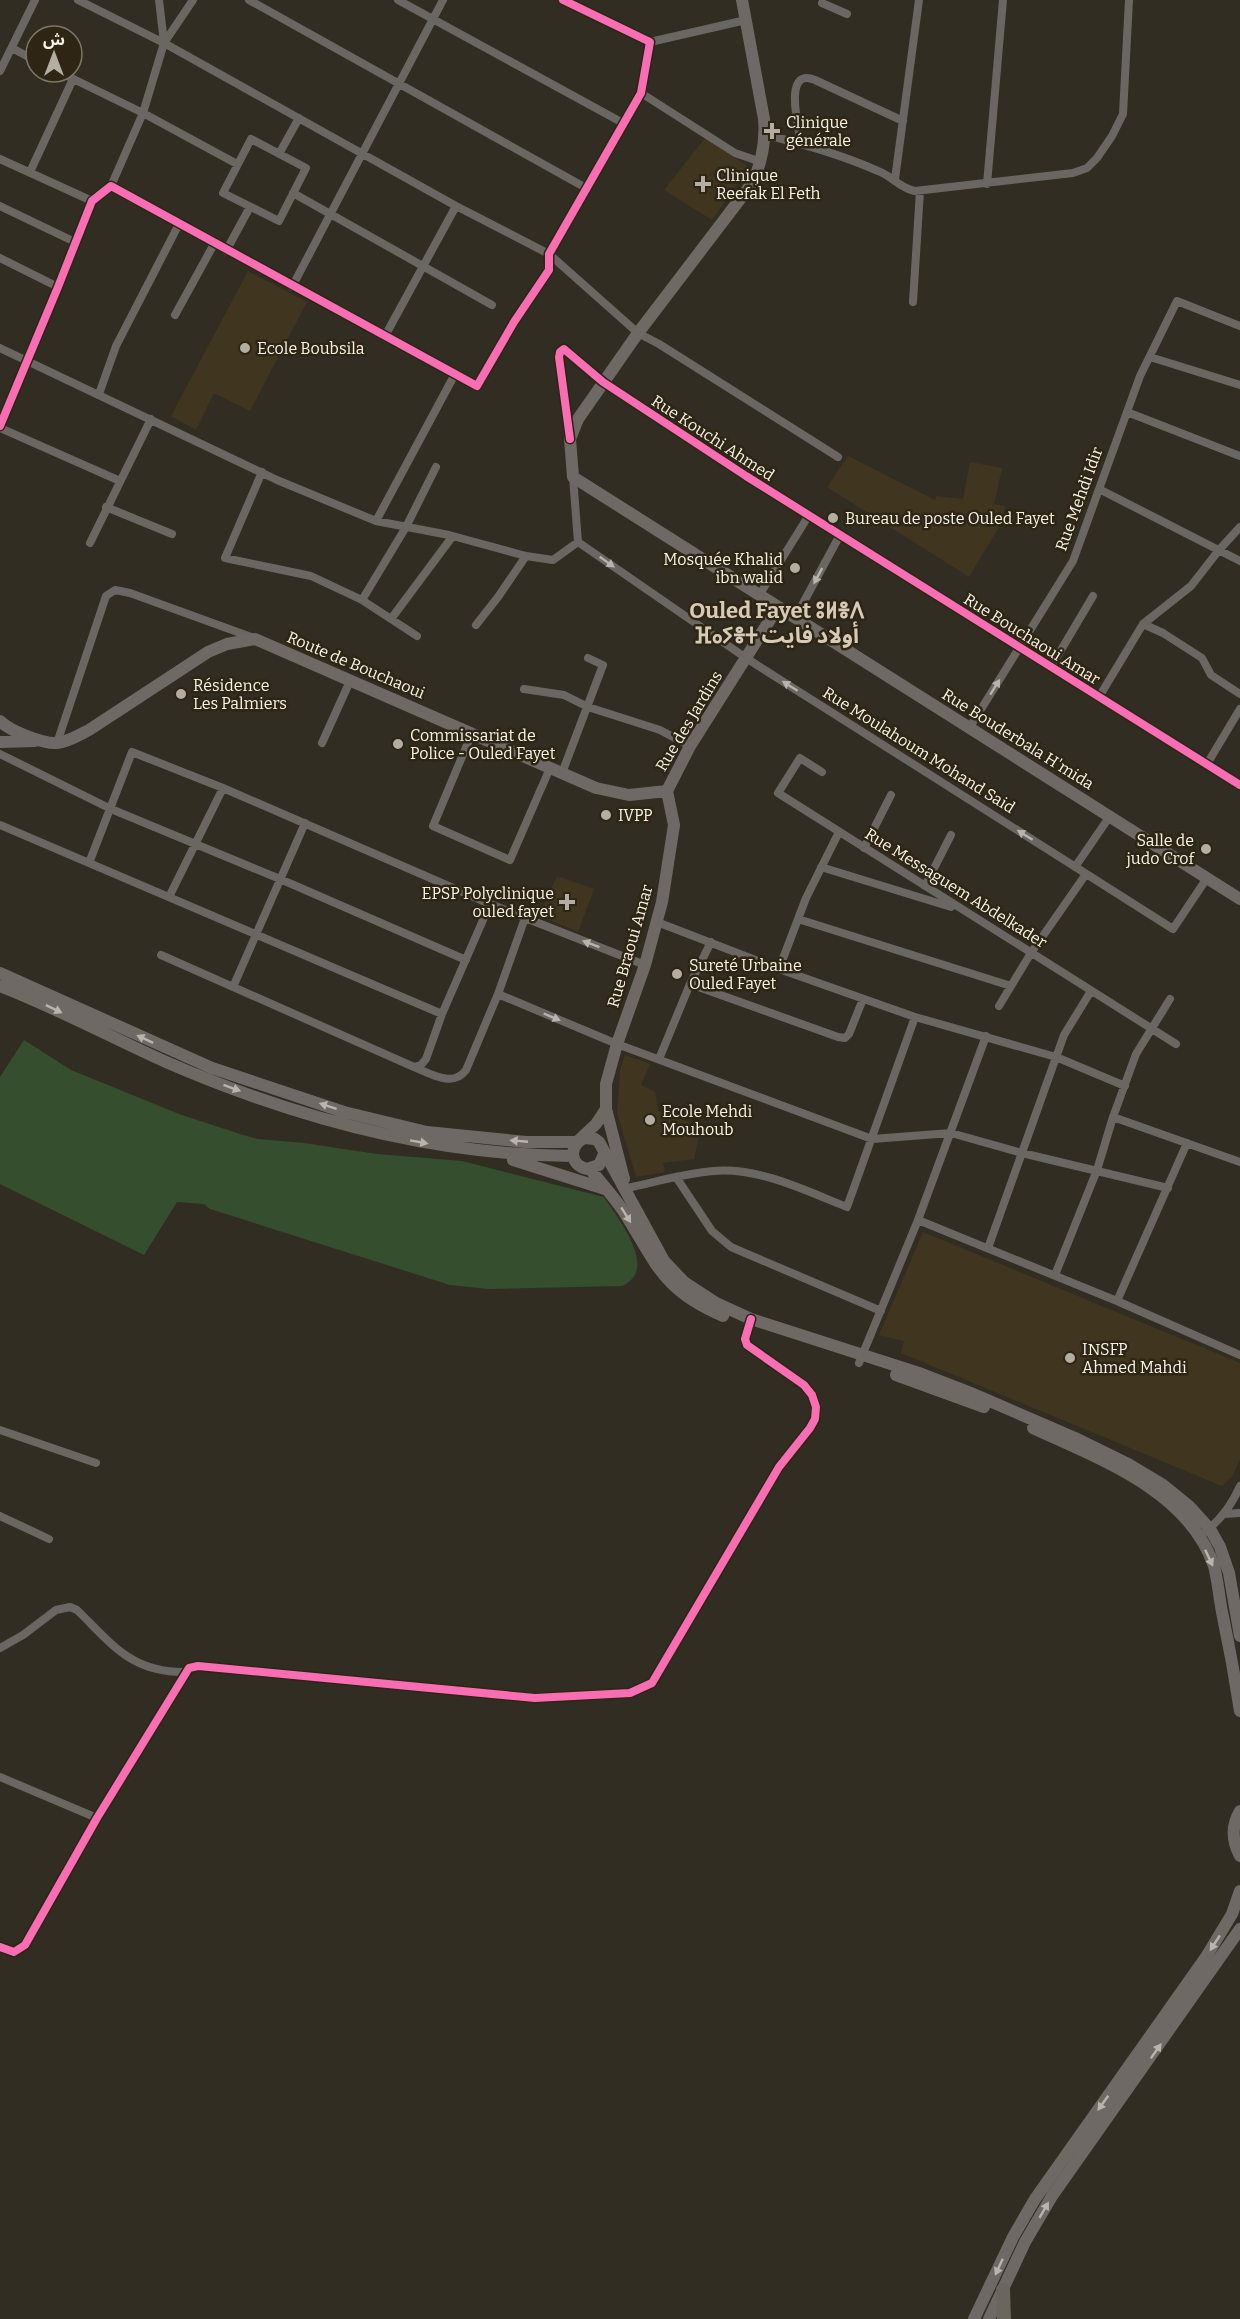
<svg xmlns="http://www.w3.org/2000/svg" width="1240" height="2319" font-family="Bitter,'Noto Sans Arabic','Noto Sans Tifinagh',serif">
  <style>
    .built { fill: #40351f }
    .green { fill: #354e2d }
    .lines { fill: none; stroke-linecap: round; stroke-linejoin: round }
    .minor { stroke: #6a6763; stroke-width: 8 }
    .secondary { stroke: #6e6964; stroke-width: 12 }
    .trunk { stroke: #6a665e; stroke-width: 14 }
    .cycleway-casing { stroke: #2e2514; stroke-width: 11 }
    .cycleway { stroke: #f96db3; stroke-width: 8 }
    .oneway { fill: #b8b3ac }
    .oneway2 { fill: #bab4ac }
    .poi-dot { fill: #b3ada2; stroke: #2e2514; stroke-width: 2 }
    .labels { text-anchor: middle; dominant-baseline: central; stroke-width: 5; stroke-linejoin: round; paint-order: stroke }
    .poi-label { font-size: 16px; fill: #f8f2e7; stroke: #2e2514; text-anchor: start }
    .street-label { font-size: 16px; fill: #f8f2e7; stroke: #2e2514 }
    .district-label { font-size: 22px; font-weight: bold; fill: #d6cbb6; stroke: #2e2514 }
  </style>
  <rect width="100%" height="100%" fill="#322d23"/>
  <!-- built -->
  <path class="built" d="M705 138 749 167 712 220 664 190Z
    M248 271 307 302 250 411 214 393 196 430 171 416Z
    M848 456 935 500 936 496 963 499 970 462 1002 468 994 504 1005 506 1002 522 969 577 827 487Z
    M557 876 594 889 578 932 539 915Z
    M625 1055 650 1064 641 1085 655 1092 658 1111 701 1126 694 1159 663 1163 665 1172 636 1177 617 1113 620 1070Z
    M923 1232 1240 1363V1459L1232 1477 1222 1486 901 1353 904 1341 879 1335Z"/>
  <!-- green -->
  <path class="green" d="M24 1040 71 1070 179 1114 240 1134 258 1139 304 1143 377 1154 462 1161 604 1197C617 1218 660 1269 622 1286L489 1289 450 1285 210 1209 204 1204 177 1202 144 1255 0 1184V1077Z"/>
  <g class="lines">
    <!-- minor -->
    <path class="minor" d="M78 0 164 43 456 206 549 254 638 333 659 344 838 457
      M249 0 586 188
      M398 0 623 123
      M822 3 847 14
      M650 42 746 20
      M164 43 193 0
      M12 48 36 61
      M0 71 35 0
      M59 72 143 113 237 164
      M641 93 735 153 761 162
      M766 135C804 144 842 155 878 171 892 176 901 189 915 191L1073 173 1087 168 1097 158 1112 136 1123 114 1129 0
      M251 139 306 168 279 221 223 193Z
      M801 143C799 129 782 66 815 80L903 121
      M279 154 299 118
      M0 159 92 201
      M30 172 73 79
      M895 179 919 0
      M987 184 1003 0
      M111 186 143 113 164 43 159 0
      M293 193 492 305
      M0 206 75 242
      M226 251 250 207
      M0 258 58 287
      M292 287 443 0
      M913 302 920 191
      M175 315 214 244
      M385 336 456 206
      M0 348 277 480 376 521 449 535 526 556 553 560 578 542
      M1150 357 1240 385
      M99 394 116 346 179 224
      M1127 412 1240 456
      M0 426 58 287 92 201 111 186 477 386 514 322 549 270V254L641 93 650 42 563 0
      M0 428 120 481
      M570 435 559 357 560 352 564 349 603 382 746 476 1240 785
      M262 472 225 558 311 576 362 600 417 636
      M573 477 578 542 746 658 1173 929 1207 878
      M1099 489 1240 561
      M106 507 172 534
      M376 521 455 374
      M90 543 151 419
      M760 594 809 515
      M362 600 406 527 436 467
      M795 618 840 535
      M391 619 452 537
      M1143 624 1163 633 1202 658 1211 675 1240 694
      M476 625 498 597 526 556
      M1051 667 1093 596
      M524 689 564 695 588 707 660 730 690 746
      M1099 697 1143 624 1191 586 1219 550 1240 527
      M970 727 1073 561 1140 376 1177 301 1240 326
      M472 733 433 826 510 860 550 768
      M57 743 106 596 115 590 130 593 254 638
      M322 743 350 681
      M0 754 111 809 280 879 466 960
      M1207 764 1240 709
      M822 772 800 758 778 793 1176 1044
      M562 773 603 665 588 658
      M0 825 442 1014
      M864 848 891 795
      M89 863 132 752 223 788 490 904 645 965
      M821 867 951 907
      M1075 867 1110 816
      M925 886 951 835
      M169 897 223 788
      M798 919 1011 986
      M657 922 779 969 915 1017 1056 1057 1125 1086
      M161 955 414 1067 421 1065 426 1059 442 1014 490 904
      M779 969 806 898 839 832
      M690 984 838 1037 845 1038 849 1034 863 999
      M233 987 305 823
      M498 994 617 1044 872 1139 951 1133 1022 1153 1168 1188
      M999 1006 1031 953 1086 874
      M659 1059 690 984 711 942
      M414 1067C431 1074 453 1088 466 1070L498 994 525 918
      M1113 1117 1240 1162
      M676 1177 712 1231 731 1247 881 1311
      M627 1188C656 1182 685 1173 714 1171 759 1167 806 1191 847 1207L915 1017
      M918 1220 1117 1301 1240 1355
      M988 1248 1064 1035 1091 991
      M1055 1275 1097 1170 1113 1117 1136 1054 1170 999
      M1117 1301 1187 1143
      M859 1363 918 1220 986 1036
      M0 1430 96 1463
      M1224 1514 1240 1513
      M0 1516 49 1539
      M1199 1537C1218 1523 1231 1507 1240 1486
      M0 1648 23 1635 56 1610 70 1607 77 1610C112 1644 131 1673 186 1672
      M0 1777 97 1818
      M0 1947 14 1952 25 1945 97 1818 189 1668 198 1666 535 1698 630 1693 652 1683 779 1467 810 1428 815 1419 816 1407 812 1395 804 1385 747 1345 745 1339 751 1319"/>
    <!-- secondary -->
    <path class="secondary" d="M742 0 764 119C766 141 762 161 753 182L638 333 578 419 570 439 573 477 1240 899
      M0 721C10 731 43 744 57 743 68 742 79 735 89 730L208 652 227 644 255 639 596 788 629 795 667 791
      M0 742 35 741
      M667 791 690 746 778 607
      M0 973 212 1068 344 1112 427 1132 526 1142H577
      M0 986C57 1008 110 1037 166 1062 295 1118 432 1155 572 1156
      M579 1140 596 1124 606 1109V1113
      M604 1154 599 1165 587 1169C570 1165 568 1147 584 1138L595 1139 599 1142 664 1261 684 1282 716 1303 751 1319 922 1374 971 1393 1075 1438 1128 1464 1163 1485 1190 1507 1210 1529 1220 1547 1229 1573 1240 1636
      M513 1160 605 1189
      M590 1169C602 1184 614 1197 624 1212 657 1264 662 1290 723 1316
      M624 1179 606 1109V1084L617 1044 645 965 662 902 674 825 667 791
      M896 1375 984 1407
      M1033 1428C1099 1459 1188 1490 1214 1566 1218 1581 1219 1597 1222 1612 1229 1645 1235 1678 1240 1711
      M1240 1811C1231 1826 1232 1841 1240 1856
      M974 2319 1013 2237 1035 2199 1206 1957 1232 1914 1240 1891
      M989 2319 1025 2242 1052 2196 1240 1929"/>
    <!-- trunk -->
    <path class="trunk" d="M1003 2290 1004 2319"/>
    <defs>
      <path id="cycleway" d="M0 426 58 287 92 201 111 186 477 386 514 322 549 270V254L641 93 650 42 563 0
        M570 439 559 357 560 352 564 349 603 382 746 476 1240 785
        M0 1947 14 1952 25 1945 97 1818 189 1668 198 1666 535 1698 630 1693 652 1683 779 1467 810 1428 815 1419 816 1407 812 1395 804 1385 747 1345 745 1339 751 1319"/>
    </defs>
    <!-- cycleway casing -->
    <use href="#cycleway" class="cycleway-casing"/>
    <!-- cycleway -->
    <use href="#cycleway" class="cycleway"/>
  </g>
  <!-- one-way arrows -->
  <defs><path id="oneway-solid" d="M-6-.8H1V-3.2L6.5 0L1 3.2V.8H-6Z" transform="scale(1.5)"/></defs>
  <g class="oneway">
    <use href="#oneway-solid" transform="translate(607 562) rotate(35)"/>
    <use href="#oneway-solid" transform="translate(818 576) rotate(118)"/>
    <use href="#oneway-solid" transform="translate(790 686) rotate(-148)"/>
    <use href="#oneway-solid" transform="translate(995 687) rotate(-58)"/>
    <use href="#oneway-solid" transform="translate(1025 835) rotate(-148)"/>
    <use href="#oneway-solid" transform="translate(591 944) rotate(-159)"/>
    <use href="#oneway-solid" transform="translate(552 1017) rotate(23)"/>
  </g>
  <g class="oneway2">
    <use href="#oneway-solid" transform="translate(54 1009) rotate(26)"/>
    <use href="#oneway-solid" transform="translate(145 1039) rotate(-155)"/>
    <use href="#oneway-solid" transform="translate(232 1088) rotate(20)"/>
    <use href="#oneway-solid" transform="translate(328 1106) rotate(-162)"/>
    <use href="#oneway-solid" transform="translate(519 1141) rotate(-175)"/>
    <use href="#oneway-solid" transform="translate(419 1142) rotate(10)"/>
    <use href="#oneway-solid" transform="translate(626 1215) rotate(58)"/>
    <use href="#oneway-solid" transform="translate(1209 1558) rotate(65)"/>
    <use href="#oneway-solid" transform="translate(1215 1943) rotate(123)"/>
    <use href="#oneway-solid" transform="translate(1156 2051) rotate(-55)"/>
    <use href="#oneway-solid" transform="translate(1103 2103) rotate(126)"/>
    <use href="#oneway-solid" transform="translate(1044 2210) rotate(-60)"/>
    <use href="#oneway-solid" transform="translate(999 2267) rotate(115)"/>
  </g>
  <!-- markers -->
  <g class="poi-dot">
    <path d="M769 122h6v6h6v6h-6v6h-6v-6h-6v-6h6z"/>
    <path d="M700 175h6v6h6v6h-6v6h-6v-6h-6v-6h6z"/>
    <circle cx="245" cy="348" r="6"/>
    <circle cx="833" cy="518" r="6"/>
    <circle cx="795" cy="568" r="6"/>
    <circle cx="181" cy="694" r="6"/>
    <circle cx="398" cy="744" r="6"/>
    <circle cx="606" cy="815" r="6"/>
    <circle cx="1206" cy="849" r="6"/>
    <path d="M564 893h6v6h6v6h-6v6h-6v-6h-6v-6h6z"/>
    <circle cx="677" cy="974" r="6"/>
    <circle cx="650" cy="1120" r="6"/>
    <circle cx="1070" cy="1358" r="6"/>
  </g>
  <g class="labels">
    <!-- poi labels -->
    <g class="poi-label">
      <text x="786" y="122">Clinique<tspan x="786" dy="18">générale</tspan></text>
      <text x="716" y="175">Clinique<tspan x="716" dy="18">Reefak El Feth</tspan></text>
      <text x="257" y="348">Ecole Boubsila</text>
      <text x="845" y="518">Bureau de poste Ouled Fayet</text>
      <text x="783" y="559" text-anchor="end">Mosquée Khalid<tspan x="783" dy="18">ibn walid</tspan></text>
      <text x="193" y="685">Résidence<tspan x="193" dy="18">Les Palmiers</tspan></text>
      <text x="410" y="735">Commissariat de<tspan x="410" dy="18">Police - Ouled Fayet</tspan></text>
      <text x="618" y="815">IVPP</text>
      <text x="1194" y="840" text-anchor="end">Salle de<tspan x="1194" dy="18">judo Crof</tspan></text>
      <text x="554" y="893" text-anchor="end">EPSP Polyclinique<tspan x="554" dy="18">ouled fayet</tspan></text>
      <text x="689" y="965">Sureté Urbaine<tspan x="689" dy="18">Ouled Fayet</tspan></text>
      <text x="662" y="1111">Ecole Mehdi<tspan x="662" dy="18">Mouhoub</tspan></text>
      <text x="1082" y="1349">INSFP<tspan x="1082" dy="18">Ahmed Mahdi</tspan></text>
    </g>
    <!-- street labels -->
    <g class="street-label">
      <text transform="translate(713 438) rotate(33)">Rue Kouchi Ahmed</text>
      <text transform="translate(1079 499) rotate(-70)">Rue Mehdi Idir</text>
      <text transform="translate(1032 639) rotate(32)">Rue Bouchaoui Amar</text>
      <text transform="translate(356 665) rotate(23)">Route de Bouchaoui</text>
      <text transform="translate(689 721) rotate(-59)">Rue des Jardins</text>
      <text transform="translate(1018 739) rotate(32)">Rue Bouderbala H'mida</text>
      <text transform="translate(919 750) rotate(32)">Rue Moulahoum Mohand Said</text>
      <text transform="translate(956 888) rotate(32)">Rue Messaguem Abdelkader</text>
      <text transform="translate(630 946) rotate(-74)">Rue Braoui Amar</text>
    </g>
    <!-- district labels -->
    <g class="district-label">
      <text x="777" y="610">Ouled Fayet ⵓⵍⴻⴷ<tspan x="777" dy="25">ⴼⴰⵢⴻⵜ أولاد فايت</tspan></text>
    </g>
  </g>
  <!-- north arrow -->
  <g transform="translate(54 54)"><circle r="28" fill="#2e2514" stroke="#7f7768" stroke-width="1.5"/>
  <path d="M0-4.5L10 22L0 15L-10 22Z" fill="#b3ada2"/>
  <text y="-9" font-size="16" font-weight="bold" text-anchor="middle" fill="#f8f2e7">ش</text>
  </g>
</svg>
